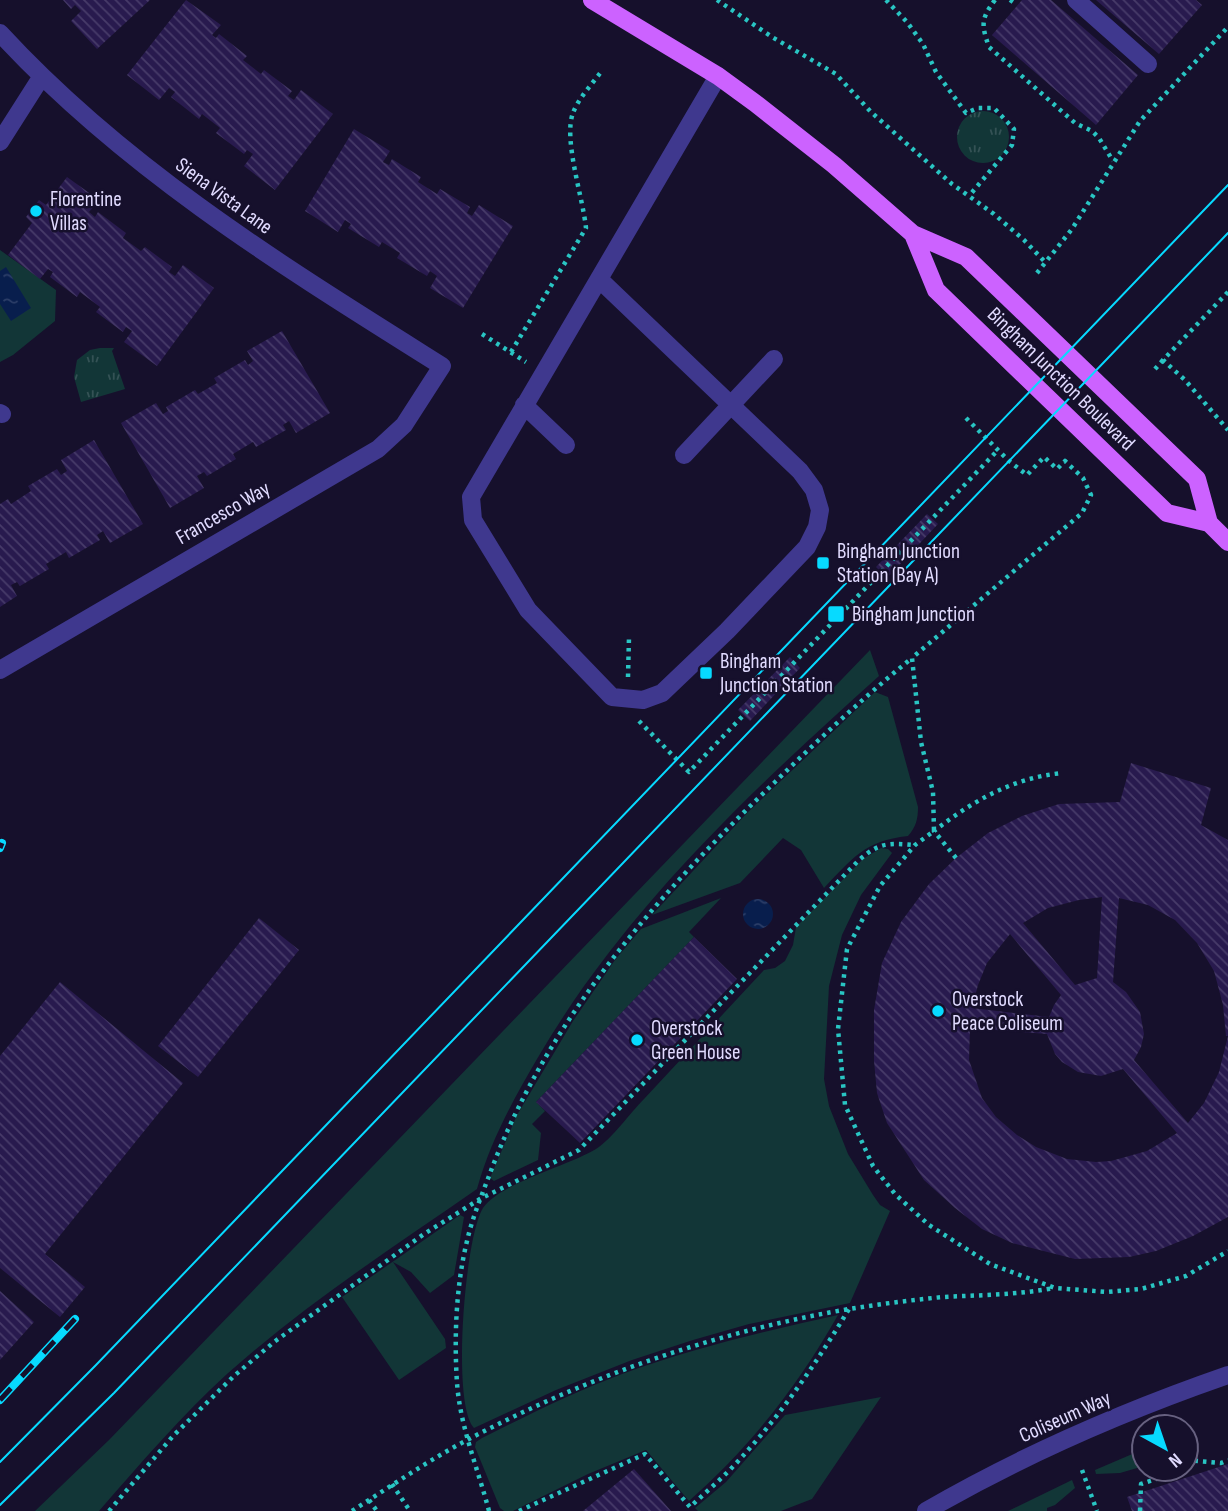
<svg xmlns="http://www.w3.org/2000/svg" width="1228" height="1511" font-family="'Sofia Sans Condensed',sans-serif">
  <style>
    .green { fill: #123637 }
    .park { fill: url(#park-tufts) }
    .water { fill: url(#water-ripples) }
    .building { fill: url(#building-back-hatch); fill-rule: evenodd }
    .lines { fill: none; stroke-linecap: round; stroke-linejoin: round }
    .path { stroke: #29c5c3; stroke-width: 4.5; stroke-dasharray: 3.5 5; stroke-linecap: butt }
    .minor { stroke: #3f388e; stroke-width: 18 }
    .major { stroke: #cc62ff; stroke-width: 18 }
    .tram { stroke: #07daff; stroke-width: 2 }
    .rail-casing { stroke: #07daff; stroke-width: 8 }
    .rail { stroke: #16102c; stroke-width: 5; stroke-dasharray: 16; stroke-linecap: butt }
    .poi-dot { fill: #07daff; stroke: #16102c; stroke-width: 2.5 }
    .labels { text-anchor: middle; dominant-baseline: central; stroke-width: 5; stroke-linejoin: round; paint-order: stroke }
    .street-label { font-size: 21px; fill: #e1dbff; stroke: #16102c }
    .poi-label { font-size: 21px; fill: #e1dbff; stroke: #16102c; text-anchor: start }
  </style>
  <defs>
    <pattern id="park-tufts" width="24" height="20" patternUnits="userSpaceOnUse" patternTransform="scale(1.75)"><rect width="24" height="20" fill="#123637"/><path d="M3 7l-1-3M5 7V3M7 7l1-3M15 17l-1-3M17 17v-4M19 17l1-3" fill="none" stroke="#345255"/></pattern>
    <pattern id="water-ripples" width="26" height="14" patternUnits="userSpaceOnUse" patternTransform="scale(1.75)"><rect width="26" height="14" fill="#081e4d"/><path d="M2 4q2-2 4 0t4 0M15 11q2-2 4 0t4 0" fill="none" stroke="#2c3e68"/></pattern>
    <pattern id="building-back-hatch" width="6" height="6" patternUnits="userSpaceOnUse" patternTransform="scale(1.75)"><rect width="6" height="6" fill="#281a4e"/><path d="M-1 5l2 2M0 0l6 6M5-1l2 2" fill="none" stroke="#473b69"/></pattern>
  </defs>
  <rect width="100%" height="100%" fill="#16102c"/>
  <!-- green -->
  <path class="green" d="M0 250 56 290 55 321 13 355 0 362Z
    M870 650 879 676C751 791 624 910 537 1059 512 1102 490 1142 477 1189 392 1248 304 1305 227 1374 181 1416 140 1464 99 1511H35L109 1440Z
    M875 692 888 697 918 807C918 819 916 827 908 836 864 841 853 858 824 888L801 850 783 838 740 883 652 915 747 813Z
    M881 848 888 849 892 853 861 895 842 935 829 986 824 1079 829 1106 848 1154 873 1195 880 1205 890 1211 850 1303 749 1324 693 1340 632 1360 556 1390 474 1428C451 1404 465 1236 483 1208 500 1183 568 1166 596 1149 612 1139 630 1113 644 1099 684 1056 724 1013 764 970L775 968 785 961 793 945 796 927 863 859Z
    M721 898 689 932 694 937 536 1102 545 1111 532 1124 541 1133 538 1160 494 1181 490 1178 517 1115 573 1021 615 960 641 929Z
    M460 1215 464 1217 454 1275 430 1293 411 1272 393 1262 445 1339 446 1348 399 1380 342 1297Z
    M838 1315C798 1386 750 1447 689 1501L646 1450 588 1474 513 1511H504L500 1508 475 1447 476 1442 482 1438C528 1415 574 1392 622 1374 692 1348 765 1331 838 1315Z
    M881 1397 812 1499 781 1511H698L695 1508 726 1482 785 1415Z
    M1144 1449V1466L1120 1473 1096 1474 1095 1470Z
    M1072 1480 1075 1488 1055 1505 1047 1508V1511H1008Z"/>
  <!-- park -->
  <path class="park" d="M957 137a26 26 0 1 1 52 0a26 26 0 1 1-52 0Z
    M100 348H114L112 351 125 389 81 402 74 377 77 360 90 350Z"/>
  <!-- water -->
  <path class="water" d="M6 267 31 308 11 321 0 304V271Z
    M743 914a15 15 0 1 1 30 0a15 15 0 1 1-30 0Z"/>
  <!-- building -->
  <path class="building" d="M63 0H150L97 49 71 21 81 11 75 5 71 9Z
    M186 0 221 25 212 35 216 38 219 34 247 56 243 60 261 74 264 70 292 91 288 96 294 100 301 90 333 114 275 190 244 166 253 154 247 150 244 154 216 133 220 128 202 114 199 119 171 97 175 92 169 88 159 100 127 75Z
    M1022 0H1051L1138 75 1096 125 992 35Z
    M1096 0H1196L1202 5 1159 54Z
    M354 129 390 151 383 162 389 165 392 159 421 177 418 182 437 194 440 189 470 207 467 213 472 216 479 205 513 226 463 308 430 288 437 276 430 271 427 276 397 258 400 253 382 242 379 247 348 228 351 224 345 220 338 232 305 211Z
    M67 177 99 200 89 212 95 217 98 212 126 233 123 238 141 251 145 247 172 267 169 272 175 276 183 265 214 288 157 366 124 342 132 331 126 327 123 332 96 312 100 307 80 292 77 297 50 277 53 272 48 269 40 279 8 255 32 223 26 217 39 200 46 205Z
    M282 331 330 413 296 433 289 421 283 425 286 430 256 447 253 442 233 454 236 459 207 476 204 472 197 476 204 488 170 508 121 423 156 403 163 414 168 411 166 407 195 390 198 394 217 383 214 378 245 360 248 365 253 361 247 351Z
    M94 440 143 524 110 543 103 531 97 535 100 540 69 558 66 552 46 564 49 569 20 586 17 582 11 585 17 596 0 607V504L8 499 11 504 31 491 28 486 57 469 61 475 67 471 61 460Z
    M927 514 938 524 887 578 876 567Z
    M790 657 800 668 750 721 738 710Z
    M1131 763 1211 788 1201 825 1228 840V1036H1226L1223 1005 1214 971 1197 943 1175 920 1148 905 1119 898 1113 982 1126 992 1140 1012 1144 1034 1141 1047 1134 1060 1188 1123 1204 1103 1219 1072 1228 1036V1217L1193 1236 1156 1251 1129 1257 1075 1259 1012 1243 982 1229 955 1208 924 1180 887 1123 877 1093 874 1061V1010L882 963 901 922 929 884 956 858 988 833 1022 816 1059 804 1120 802ZM1102 897 1097 978 1075 985 1023 923 1048 908 1079 900ZM1010 934 1061 995 1054 1005 1049 1017 972 1008 978 985 987 963ZM970 1028 1047 1034 1055 1054 1062 1062 1078 1072 1101 1076 1123 1069 1177 1133 1147 1151 1111 1161 1096 1162 1067 1159 1036 1147 1017 1135 996 1117 982 1098 969 1060Z
    M259 918 299 950 198 1077 158 1046Z
    M694 937 737 979 580 1143 536 1102Z
    M60 982 183 1083 45 1254 85 1287 60 1317 0 1268V1056Z
    M0 1291 34 1322 0 1360Z
    M1228 1464V1511H1132L1127 1497Z
    M634 1469 671 1511H583Z"/>
  <g class="lines">
    <!-- path -->
    <path class="path" d="M717 0 772 37 836 74 871 112 952 184 994 214 1024 240 1045 262
      M886 0 907 22 923 44 936 72 966 113 978 108H994L1014 129 1012 145 969 196
      M995 0C981 19 981 24 989 47L1075 123 1092 131 1099 138 1113 161
      M1010 0 1013 2 1015 0
      M1037 273 1072 229 1140 121 1228 27
      M1228 292 1163 360 1185 380 1228 430
      M482 334 526 362
      M511 352 586 228C583 198 563 139 573 113 578 99 592 84 601 72
      M1155 369 1163 360
      M966 418 1009 461 1027 475 1044 457 1057 469 1065 461 1083 478 1091 495 1082 513 912 658 921 742 933 792 934 831 915 845 880 886 847 949 838 1029 845 1105 873 1166 895 1194 929 1225 990 1264 1055 1288 1107 1292 1141 1289 1186 1276 1228 1251
      M628 677 629 637
      M639 721 689 772 998 450
      M956 858 934 831C973 801 1012 778 1062 773
      M1186 1460 1221 1463 1228 1460
      M1082 1470 1097 1511
      M392 1484 410 1511
      M369 1500 377 1511
      M109 1511 173 1436 234 1376 274 1342 424 1234 480 1199 579 1150 859 860C880 842 888 843 915 845
      M352 1511C391 1486 429 1460 469 1439 589 1376 715 1332 849 1309 880 1304 912 1300 943 1297 980 1295 1017 1295 1054 1288
      M489 1511C478 1469 460 1426 457 1383 454 1337 456 1286 467 1241 472 1219 481 1197 489 1176 546 1021 657 895 775 782 819 739 864 697 912 658
      M519 1511 645 1454 690 1507C707 1491 725 1476 741 1458 783 1412 817 1362 849 1309
      M1140 1511 1141 1484 1180 1471 1181 1469"/>
    <!-- minor -->
    <path class="minor" d="M1076 0 1148 64
      M0 33C126 170 286 268 442 366L404 425 378 449 0 670
      M0 142 42 76
      M599 279 800 471 814 490 820 510 817 527 807 547 727 631 662 693 643 700 612 697 528 610 473 520 471 497 718 76
      M524 405 566 445
      M0 413 2 414
      M684 455 774 359
      M926 1511C1021 1456 1124 1411 1228 1375"/>
    <!-- major -->
    <path class="major" d="M592 0 718 76 755 103 834 165 913 234 966 257 1197 479 1209 523 1228 542
      M913 234 936 290 1167 513 1209 523"/>
    <!-- tram -->
    <path class="tram" d="M0 1462 96 1365 1228 185
      M0 1505 114 1393 1228 233"/>
    <defs>
      <path id="rail" d="M0 848 2 843
        M0 1400 75 1319"/>
    </defs>
    <!-- rail casing -->
    <use href="#rail" class="rail-casing"/>
    <!-- rail -->
    <use href="#rail" class="rail"/>
  </g>
  <!-- markers -->
  <g class="poi-dot">
    <circle cx="36" cy="211" r="7"/>
    <rect x="816" y="556" width="14" height="14" rx="3.5"/>
    <rect x="827" y="605" width="18" height="18" rx="3.5"/>
    <rect x="699" y="666" width="14" height="14" rx="3.5"/>
    <circle cx="938" cy="1011" r="7"/>
    <circle cx="637" cy="1040" r="7"/>
  </g>
  <g class="labels">
    <!-- street labels -->
    <g class="street-label">
      <text transform="translate(224 196) rotate(36)">Siena Vista Lane</text>
      <text transform="translate(1061 379) rotate(44)">Bingham Junction Boulevard</text>
      <text transform="translate(223 513) rotate(-30)">Francesco Way</text>
      <text transform="translate(1065 1417) rotate(-24)">Coliseum Way</text>
    </g>
    <!-- poi labels -->
    <g class="poi-label">
      <text x="50" y="199">Florentine<tspan x="50" dy="24">Villas</tspan></text>
      <text x="837" y="551">Bingham Junction<tspan x="837" dy="24">Station (Bay A)</tspan></text>
      <text x="852" y="614">Bingham Junction</text>
      <text x="720" y="661">Bingham<tspan x="720" dy="24">Junction Station</tspan></text>
      <text x="952" y="999">Overstock<tspan x="952" dy="24">Peace Coliseum</tspan></text>
      <text x="651" y="1028">Overstock<tspan x="651" dy="24">Green House</tspan></text>
    </g>
  </g>
  <!-- north arrow -->
  <g transform="translate(1165 1448) rotate(140)"><circle r="33" fill="#16102c" stroke="#676180" stroke-width="2"/>
  <path d="M0-5L12 26L0 18L-12 26Z" fill="#07daff"/>
  <text y="-10" font-size="19" font-weight="bold" text-anchor="middle" fill="#e1dbff">N</text>
  </g>
</svg>
